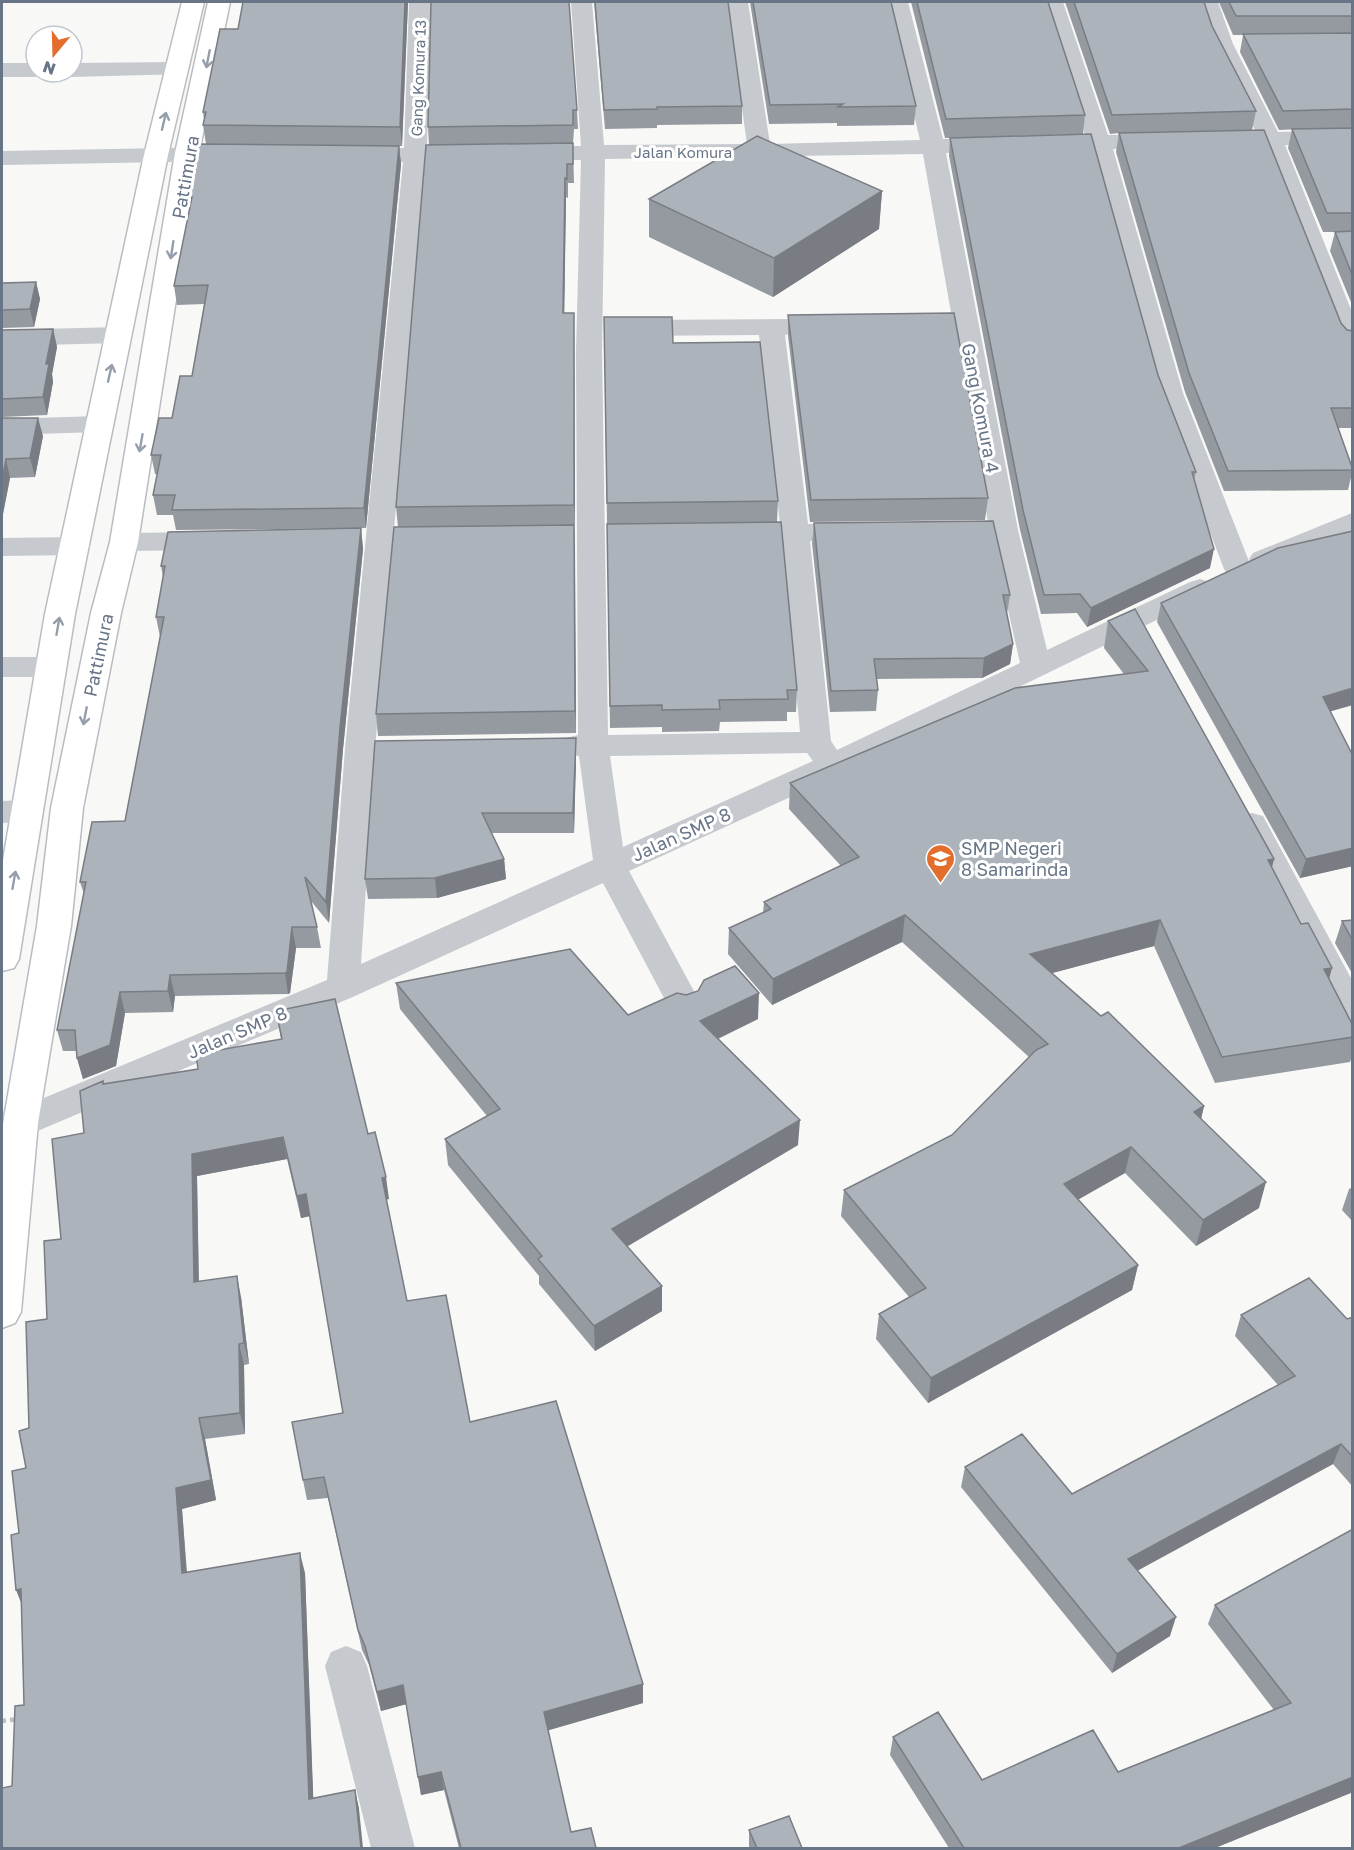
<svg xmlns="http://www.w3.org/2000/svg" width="1354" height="1850" font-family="'Golos Text',sans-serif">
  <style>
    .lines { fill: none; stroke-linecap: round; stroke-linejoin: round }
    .major-casing { stroke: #b9bcc1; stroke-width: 3 }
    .path { stroke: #bec0c3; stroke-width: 4.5; stroke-dasharray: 4 4; stroke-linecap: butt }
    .minor { fill: #c6c9cd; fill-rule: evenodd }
    .major { fill: #fff; fill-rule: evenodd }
    .wall { fill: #959aa1 }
    .shaded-wall { fill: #797d83 }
    .building { fill: #adb3bb; stroke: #797d83; stroke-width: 1.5 }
    .oneway { stroke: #959eab }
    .labels { text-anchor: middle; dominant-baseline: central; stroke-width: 6; stroke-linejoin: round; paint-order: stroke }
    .far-street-label { font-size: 15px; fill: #677587; stroke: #fff }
    .street-label { font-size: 18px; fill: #677587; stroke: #fff }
    .poi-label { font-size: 18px; fill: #677587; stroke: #fff; text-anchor: start }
  </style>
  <rect width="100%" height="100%" fill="#f8f8f6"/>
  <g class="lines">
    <defs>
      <path id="major" d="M182 2H204L168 155 75 614 19 959 14 968 2 971V866L45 614 144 155Z
        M208 2H230L199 153 138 542 121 613 83 808 71 926 38 1123 21 1312 15 1323 2 1328V1130L37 926 51 808 91 613 110 542 175 153Z"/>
    </defs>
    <!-- major casing -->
    <use href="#major" class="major-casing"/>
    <!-- path -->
    <path class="path" d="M2 1721 19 1719"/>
    <!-- minor -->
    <path class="minor" d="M409 2H431L427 147 477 149 481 154 477 159 426 161 375 749 361 964 593 860 579 756 562 753 558 746 562 739 578 735 576 351 581 160H530L522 158 518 153 522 148 530 146H581L571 2H592L604 145 747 144 727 2H748L770 144 920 140 887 2H908L943 139 994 138 1002 140 1006 145 1002 150 946 153 1018 530 1047 650 1190 582 1200 579 1210 582 1214 588 1210 594 843 773 629 871 702 1006 697 1015 685 1019 673 1015 603 883 355 996 33 1133 2 1140V1112L15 1110 327 980 345 749 403 162H356L348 160 344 155 348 150 404 148ZM923 154 988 522H949L939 525 935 531 939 537 949 540 992 539 1020 663 837 750 831 741 810 541H859L869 538 873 532 869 526 859 523 808 524 785 335 802 332 806 327 802 322 793 319 628 320 619 323 615 328 619 333 628 336 759 335 780 524H736L726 527 722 533 726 539 736 542 782 541 800 732 608 735 602 351 605 159ZM807 753 813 761 623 847 610 756Z
      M1042 2H1063L1108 135 1162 134 1170 136 1174 141 1170 146 1113 149 1183 393 1252 569 1248 575 1238 578 1228 575 1224 569 1157 393 1089 149 1048 150 1040 148 1036 143 1040 138 1085 135Z
      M1197 2H1218L1233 44 1278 132 1352 130V144L1285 145 1352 312V350L1343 347 1339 342 1262 146 1222 147 1214 145 1210 140 1214 135 1256 132 1211 44Z
      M177 62 185 64 188 69 185 74 72 77 62 72H72V63Z
      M2 63H36V72H46L36 77H2Z
      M220 147 228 149 232 154 228 159 220 161 2 165V151Z
      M119 327 128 330 132 335 128 340 119 343 2 346V330Z
      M99 416 108 418 112 424 108 430 99 432 2 435V419Z
      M1352 513V532L1263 568 1253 565 1249 559 1253 553Z
      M211 532 221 535 225 541 221 547 211 550 124 551 114 548 110 542 114 536 124 533Z
      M76 537 86 540 90 546 86 552 76 555 2 556V538Z
      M2 657H50L61 660 65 667 61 674 50 677H2Z
      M26 800 37 803 42 811 37 819 26 822 2 823V801Z
      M1252 813 1263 816 1352 980V1023L1340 1019 1236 824 1241 816Z
      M346 1646 361 1652 367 1666 415 1848H371L325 1666 331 1652Z"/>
    <!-- major -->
    <use href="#major" class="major"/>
  </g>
  <!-- wall -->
  <path class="wall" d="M408 2 402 146H399L401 164 366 528 176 530 173 515H157L153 495 157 474H155L151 455 172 418 192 376 204 304 177 305 174 286 190 206 188 197 206 144 203 125 204 120 203 112 238 29Z
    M594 2H728L742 106V124L657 125V128L605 129Z
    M748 2H891L916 106 914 125 837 126V123L769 124 750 2Z
    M911 2H1048L1085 115 1083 134 945 138Z
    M1065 2H1204L1212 26 1256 111 1252 130 1341 323 1347 330 1353 331V428H1338L1353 469 1348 490 1224 491 1185 392 1116 152 1119 133 1110 134Z
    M1219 2H1353V307L1330 251 1335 232H1338H1323L1288 148 1292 129H1302L1279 130 1240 52 1243 35H1233Z
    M577 110 578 129H574L573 144 574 183H568V198L566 197 564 313 574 333 575 525 480 526 574 525 576 733 378 736 376 714 398 527 396 507 429 145 428 127Z
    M950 138 1158 375 1196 472 1194 480 1210 568 1087 627 1077 613 1041 614 1020 530 949 156Z
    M882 191 879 229 773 297 649 237V199Z
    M36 282 40 299 34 327 2 328V283Z
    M788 315 988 498 985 520 810 522 788 336Z
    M604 317 778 501 777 522 678 523 797 690 796 712H787V721L720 722 719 731 662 732V727L610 728Z
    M53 329 57 347 52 374 53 382 47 415 2 417V330Z
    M2 418 43 436 35 477 10 478 2 519Z
    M814 523 1010 595 1007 614 1013 644 1010 664 982 678 877 679 878 690 876 711 830 712 812 543Z
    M361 528 363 549 343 749 329 923 311 901 317 927 321 948H296L290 993 288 994 175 996 173 1012 125 1013 116 1066 83 1079 77 1058V1051H63L57 1030 84 894 80 882 125 821 160 637 156 617 163 577 161 566Z
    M1161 603 1330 712 1353 756V866L1300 878 1157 622Z
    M1135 609 1274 859 1272 867 1353 1026V1054L1350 1062 1215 1083 1154 946 1052 973 1204 1106 1201 1119 1259 1208 1196 1246 1125 1173 1078 1199 1138 1265 1132 1290 928 1403 876 1339 879 1314 909 1297 841 1216 844 1190 952 1135 1029 1057 902 942 772 1005 728 954 729 928 763 913 764 902 841 866 789 809 790 783 1124 674 1104 648 1108 621Z
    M576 758 574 833H491L504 859 506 879 437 898 368 899 365 879Z
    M1353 920V975L1335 943 1342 921Z
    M396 983 628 1015 758 1019 718 1039 798 1145 627 1246 662 1311 595 1351 539 1284V1276L448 1165 445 1139 487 1116 400 1009Z
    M276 1011 368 1134 389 1199H386L407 1301 470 1422 643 1684V1703L548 1730 571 1832 596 1848H459L444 1790 421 1795 406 1704 381 1711 369 1665 362 1650 328 1498 307 1500 303 1480 343 1413 310 1216 301 1218 287 1159 197 1176 199 1282 241 1297 249 1364 244 1365 245 1434 205 1439 216 1500 182 1509 187 1572 305 1573 313 1798 355 1790 359 1809 12 1786 24 1705 19 1533 29 1428 61 1239 84 1133 103 1081 104 1084 198 1069 281 1039Z
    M1353 1187V1222L1342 1210 1349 1189Z
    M1241 1315 1347 1319 1353 1317V1487L1333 1464 1137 1571 1170 1636 1112 1673 961 1487 965 1467 1072 1494 1278 1385 1235 1336Z
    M1353 1529V1792L1215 1848H949L890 1755 893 1737 982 1780 1118 1772 1274 1710 1208 1624 1215 1605Z
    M749 1830 802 1848H749Z"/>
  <!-- shaded-wall -->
  <path class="shaded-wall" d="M405 2H408L402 146 400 127Z
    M399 146 401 164 366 528 364 508Z
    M565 178 566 197 564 333 563 313Z
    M882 191 879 229 773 297 774 258Z
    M36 282 40 299 34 327 30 309Z
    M574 313V333L575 525 574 505Z
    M53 329 57 347 52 374 53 382 47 415 43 397 46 364Z
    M38 418 43 436 35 477 30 458Z
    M6 459 10 478 2 519V480Z
    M574 525 575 547 576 733 575 711Z
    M361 528 363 549 343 749 329 923 326 902 340 728Z
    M1214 549 1210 568 1087 627 1091 608Z
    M1013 644 1010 664 982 678 984 658Z
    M1353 688V705L1318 715 1323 697Z
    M576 738V758L574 833 573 813Z
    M1353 848V866L1300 878 1306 859Z
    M504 859 506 879 437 898 435 878Z
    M1274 859 1267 885 1268 860Z
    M905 915 902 942 772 1005 773 979Z
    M1160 920 1154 946 1026 980 1030 954Z
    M292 927 296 948 290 993 288 994 285 973Z
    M1332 968 1325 994 1324 969Z
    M170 975 175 996 173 1012 168 991Z
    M120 992 125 1013 116 1066 83 1079 77 1058Z
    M759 993 758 1019 700 1047V1021Z
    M1204 1106 1198 1132 1194 1112Z
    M800 1120 798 1145 613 1255 612 1229Z
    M283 1137 287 1159 197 1176 199 1304 194 1282 192 1154Z
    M1131 1147 1125 1173 1060 1210 1064 1184Z
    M386 1177 389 1199 385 1200 382 1178Z
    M1266 1182 1259 1208 1196 1246 1203 1220Z
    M306 1194 310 1216 301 1218 297 1196Z
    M1138 1265 1132 1290 928 1403 931 1378Z
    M237 1276 241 1297 249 1364 244 1343Z
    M662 1286V1311L595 1351 594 1326Z
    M239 1344 244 1365 245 1434 240 1413Z
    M199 1418 205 1439 216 1500 182 1509 188 1593 182 1573 176 1488Z
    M1341 1444 1333 1464 1122 1579 1128 1559Z
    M300 1553 305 1573 314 1817 309 1799Z
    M21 1589 24 1610 16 1590Z
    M1176 1617 1170 1636 1112 1673 1117 1654Z
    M643 1684V1703L546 1731 544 1712Z
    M403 1685 407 1704 381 1711 377 1692Z
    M441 1772 444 1790 421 1795 418 1777Z
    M1353 1777V1792L1215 1848H1179Z
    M355 1790 359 1809 363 1848H361Z"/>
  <!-- building -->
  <path class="building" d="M243 2H405L400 127 203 125 206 112H203L220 29H238Z
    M431 2H569L577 110H573V125L428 127Z
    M595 2H728L742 106 657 107V109L604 110Z
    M753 2H891L916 106 838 107 843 104 770 105Z
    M917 2H1048L1085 115 946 119Z
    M1074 2H1204L1212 26 1256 111 1112 115Z
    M1229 2H1353V16H1236Z
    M1353 33V109L1283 111 1243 34Z
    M1353 128V213H1327L1292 129Z
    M1264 130 1341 323 1347 330 1353 331V408H1331L1353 470 1228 471 1189 373 1119 133Z
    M1091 134 1158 375 1196 472H1192L1214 549 1091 608 1080 594 1044 595 1023 510 950 138Z
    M757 136 882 191 774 258 649 199Z
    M573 143V164H567V179L565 178 563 313H574V505L396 507 426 145Z
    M199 144 399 146 364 508 172 510 175 495H153L161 455H151L159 418H172L180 376H192L208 285 174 286 192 197H188Z
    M1353 231V277L1335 232Z
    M36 282 30 309 2 310V283Z
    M954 313 988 498 811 500 788 315Z
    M604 317H672L673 343 760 342 778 501 607 503Z
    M53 329 46 364H49L43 397 2 399V330Z
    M2 418H38L30 458 6 459 2 480Z
    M993 521 1010 595H1003L1013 644 984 658 874 659 878 690 831 691 814 523Z
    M781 522 797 690H787L788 699 719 700 720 709 662 710V705L610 706 607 524Z
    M574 525 575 711 376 714 394 527Z
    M361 528 340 728 326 902 305 877 317 927H292L287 972 285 973 170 975 168 991 120 992 110 1045 77 1058 75 1030H57L86 882H80L92 822 125 821 164 617H156L165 566H161L168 532Z
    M1353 531V688L1323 697 1353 756V848L1306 859 1161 603 1278 548Z
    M1135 609 1274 859 1268 860 1301 924 1308 923 1332 968 1324 969 1353 1026V1037L1222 1057 1160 920 1030 954 1101 1016 1108 1012 1204 1106 1194 1112 1266 1182 1203 1220 1131 1147 1064 1184 1138 1265 931 1378 879 1314 926 1288 844 1190 952 1135 1036 1050 1048 1044 905 915 773 979 729 928 771 909 764 902 859 857 790 783 1015 688 1148 671 1108 621Z
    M576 738 573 813H482L504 859 435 878 365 879 375 741Z
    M1353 920V941L1342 921Z
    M570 949 628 1015 677 993 686 995 698 991 704 980 735 966 759 993 700 1021 800 1120 612 1229 662 1286 594 1326 538 1259 542 1256 445 1139 500 1109 396 983Z
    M335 999 368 1134 375 1132 386 1177 382 1178 407 1301 446 1295 470 1422 556 1401 643 1684 544 1712 571 1832 591 1828 596 1848H461L441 1772 418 1777 403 1685 377 1692 365 1646 358 1630 324 1477 303 1480 292 1422 343 1413 306 1194 297 1196 283 1137 192 1154 194 1282 237 1276 244 1343 239 1344 240 1413 199 1418 211 1480 176 1488 182 1573 300 1553 309 1799 355 1790 361 1848H2V1788L12 1786 15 1706 24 1705 21 1589 16 1590 11 1535 19 1533 12 1471 26 1468 19 1431 29 1428 26 1322 47 1319 44 1241 61 1239 52 1139 84 1133 80 1091 103 1081V1084L198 1069 196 1054 282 1039 276 1011Z
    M1309 1278 1347 1319 1353 1317V1457L1341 1444 1128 1559 1176 1617 1117 1654 965 1467 1022 1434 1072 1494 1295 1376 1241 1315Z
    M1353 1529V1777L1179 1848H964L893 1737 938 1712 982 1780 1093 1730 1118 1772 1291 1703 1215 1605Z
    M789 1816 802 1848H757L749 1830Z"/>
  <!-- one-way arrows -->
  <defs><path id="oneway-shaft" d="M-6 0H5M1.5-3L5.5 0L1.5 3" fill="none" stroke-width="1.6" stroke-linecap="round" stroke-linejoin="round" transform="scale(1.5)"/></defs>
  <g class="oneway">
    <use href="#oneway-shaft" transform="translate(208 59) rotate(101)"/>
    <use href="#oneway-shaft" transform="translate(164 121) rotate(-77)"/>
    <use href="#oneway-shaft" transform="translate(172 250) rotate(99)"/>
    <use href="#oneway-shaft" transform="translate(110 373) rotate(-77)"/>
    <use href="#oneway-shaft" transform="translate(141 443) rotate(100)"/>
    <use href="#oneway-shaft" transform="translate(58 626) rotate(-80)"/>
    <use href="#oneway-shaft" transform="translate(85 716) rotate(101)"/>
    <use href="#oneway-shaft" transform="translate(14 880) rotate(-80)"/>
  </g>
  <!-- icons -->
  <defs>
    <symbol id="school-pin" viewBox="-11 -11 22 30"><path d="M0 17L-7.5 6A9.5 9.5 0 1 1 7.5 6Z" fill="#e36d2b" stroke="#fff"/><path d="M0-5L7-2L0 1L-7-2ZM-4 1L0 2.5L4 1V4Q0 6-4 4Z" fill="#fff"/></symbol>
  </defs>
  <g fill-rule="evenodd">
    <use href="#school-pin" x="924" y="842" width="33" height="45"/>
  </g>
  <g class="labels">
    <!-- far-street labels -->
    <g class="far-street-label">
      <text transform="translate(418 78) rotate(-88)">Gang Komura 13</text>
      <text x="683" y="152">Jalan Komura</text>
    </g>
    <!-- street labels -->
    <g class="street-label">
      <text transform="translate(185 177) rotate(-80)">Pattimura</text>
      <text transform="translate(981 408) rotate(79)">Gang Komura 4</text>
      <text transform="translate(98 655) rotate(-78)">Pattimura</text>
      <text transform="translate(681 834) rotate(-24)">Jalan SMP 8</text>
      <text transform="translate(237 1032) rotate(-23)">Jalan SMP 8</text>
    </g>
    <!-- poi labels -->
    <g class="poi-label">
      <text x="961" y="848">SMP Negeri<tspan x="961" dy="21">8 Samarinda</tspan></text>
    </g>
  </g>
  <!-- border -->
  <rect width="1354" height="1850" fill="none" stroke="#677587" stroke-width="6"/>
  <!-- north arrow -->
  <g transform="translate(54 54) rotate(199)"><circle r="28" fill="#ffffff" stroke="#c2c8cf" stroke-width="1.5"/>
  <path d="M0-4.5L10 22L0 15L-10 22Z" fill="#e36d2b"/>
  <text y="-9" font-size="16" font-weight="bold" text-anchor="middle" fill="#677587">N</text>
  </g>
</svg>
